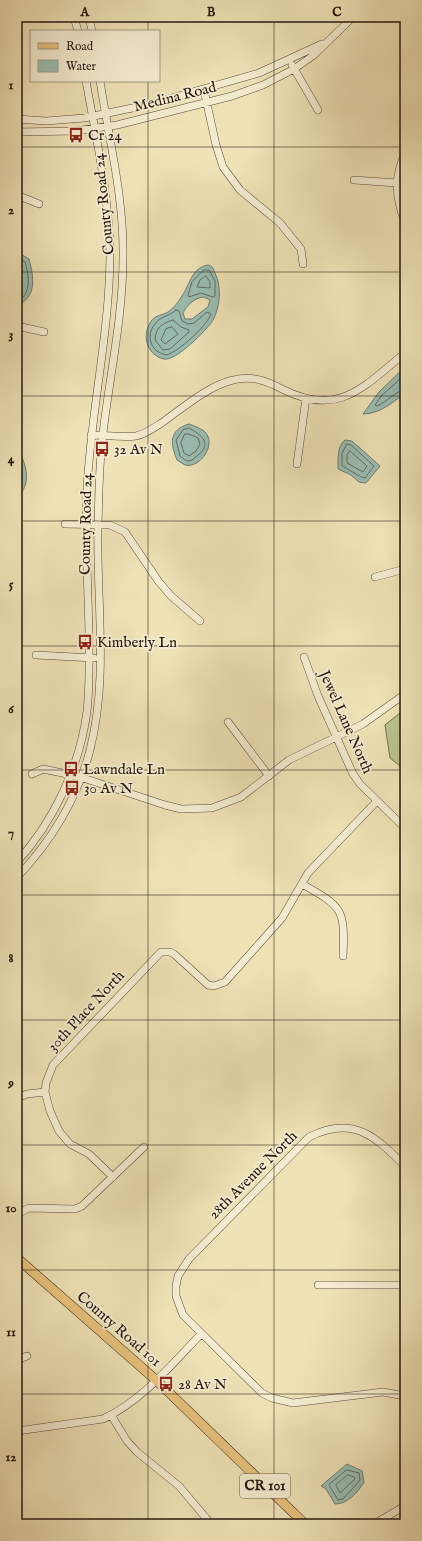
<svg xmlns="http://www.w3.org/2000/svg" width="422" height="1541" font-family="'IM FELL English',serif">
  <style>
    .green { fill: #b9c38e; stroke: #706e4f }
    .water { fill: #9abdb2; stroke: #6c7b71; fill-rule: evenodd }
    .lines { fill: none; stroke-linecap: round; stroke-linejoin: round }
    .shore { stroke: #606a61; stroke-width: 1 }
    .minor-casing { stroke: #584a3a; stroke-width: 8 }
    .major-casing { stroke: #261810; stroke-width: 10 }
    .minor { stroke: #f4ecd0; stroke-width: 7 }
    .major { stroke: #e7c17b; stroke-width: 9 }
    .grid { fill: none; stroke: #261810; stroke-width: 1; stroke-opacity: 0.55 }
    .labels { text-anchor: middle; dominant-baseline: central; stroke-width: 3.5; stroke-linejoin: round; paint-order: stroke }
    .shield { fill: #f4ecd0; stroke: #64584a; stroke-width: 1 }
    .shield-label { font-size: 14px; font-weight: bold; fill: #261810 }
    .street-label { font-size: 15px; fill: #261810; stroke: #f4ecd0 }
    .poi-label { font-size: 15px; fill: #261810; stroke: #f4ecd0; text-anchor: start }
    .neatline { fill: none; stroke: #261810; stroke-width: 1.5 }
    .grid-label { font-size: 13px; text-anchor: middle; font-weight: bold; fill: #261810 }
  </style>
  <rect width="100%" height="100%" fill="#eee2b6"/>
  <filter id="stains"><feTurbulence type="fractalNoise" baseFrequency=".005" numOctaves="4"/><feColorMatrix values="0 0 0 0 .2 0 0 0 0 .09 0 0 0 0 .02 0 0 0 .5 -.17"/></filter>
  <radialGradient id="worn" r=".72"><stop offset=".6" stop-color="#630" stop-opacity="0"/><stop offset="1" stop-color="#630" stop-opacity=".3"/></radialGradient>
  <!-- green -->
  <path class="green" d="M405 709V770L390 758 385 725Z"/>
  <!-- water -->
  <path class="water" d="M17 252 29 259C34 278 37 296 17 306Z
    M208 265C213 266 213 269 215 273 222 287 220 307 213 320 207 330 175 362 164 359 146 355 141 334 152 320 156 315 163 315 168 312 173 309 179 301 182 296 190 285 191 268 208 265ZM204 297 210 300 208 307 192 319H185L183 313C187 305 194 298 204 297Z
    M405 367V393C393 402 380 414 363 414L379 392Z
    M189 424C194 426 200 428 204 431 218 443 200 469 185 465 183 464 179 461 177 460 170 443 169 430 189 424Z
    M345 440 352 441 380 466 366 483 359 482 351 475 338 469C338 460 337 446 345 440Z
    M17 450C27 461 32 487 17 496Z
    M347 1464 362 1471 364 1482C358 1492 348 1504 335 1504L326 1489 321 1486Z"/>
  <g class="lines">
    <!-- shore -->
    <path class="shore" d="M17 256 25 262C29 276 32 294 17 302
      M204 270H209L215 281V296L213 297 201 293 189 297 188 295 192 282Z
      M206 276 210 282V288L197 287 200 280Z
      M176 310 179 311 182 321 188 324 194 323 207 312 211 314C206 327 180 350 167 355 151 353 145 336 155 324 159 317 170 316 176 310Z
      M173 320 181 327 189 330V332L170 349 163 350 155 340C156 327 161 324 173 320Z
      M172 327 178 334 165 344 161 340 166 329Z
      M405 372 397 382 382 395 375 405 377 406C387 402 395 391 405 390
      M189 428C202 435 213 444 197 456 194 458 192 461 189 461 185 461 183 458 180 456L176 440 183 430Z
      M185 434H189L198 438 200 444 196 451 189 456 184 453 181 443Z
      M347 444 351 445 374 466 365 478C361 478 347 468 342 466V454Z
      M350 451 367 466 363 472 347 463V455Z
      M347 1470 359 1473 360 1480 343 1499 338 1500 329 1485Z
      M348 1475 354 1477 355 1479 340 1493 336 1485Z"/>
    <defs>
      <path id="minor" d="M74 17 78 31
        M89 17 92 31
        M402 17 405 20
        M292 65 318 110
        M204 90 216 145 223 167 240 190 280 223 301 249 303 264
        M17 119 46 121 84 118 147 105 259 73 322 44
        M17 132 75 131 117 125 232 96 263 85 294 69 314 55 353 17
        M405 154C394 176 396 200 405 222
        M354 180 397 183
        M17 195 39 204
        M17 326 44 332
        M91 435C106 435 122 438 136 436 146 434 155 427 163 422 184 407 208 386 233 380 251 375 267 381 282 389 339 418 363 387 405 353
        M297 464 306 398
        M65 524 110 525 125 532 159 582 171 596 200 621
        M375 577 405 569
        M36 655 94 658
        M304 657 318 696 353 774 360 784 405 828
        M228 722 269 776
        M32 774 43 769 77 776 165 805 181 809 212 808 241 797 289 760 363 724 405 694
        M17 862C54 821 80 766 87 711 90 685 89 660 89 634 88 586 85 537 87 489 91 410 110 331 110 253 109 195 96 137 86 81
        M17 877C51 842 78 797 90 750 109 676 96 599 98 524 99 494 99 463 103 433 110 374 123 316 123 257 124 198 109 139 100 81
        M302 884C343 907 345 909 343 956
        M17 1098 27 1094 45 1092
        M405 1166C375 1136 353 1115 309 1137L189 1259 178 1276 176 1286V1296L183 1315 262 1393 272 1398 293 1403 383 1392 405 1396
        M113 1177 89 1154 70 1144 59 1131 50 1111 45 1092 46 1083 53 1065 161 952H170L174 954 208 985 214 986 225 982 282 918 308 873 377 801
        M17 1214 29 1208 75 1209 82 1206 144 1147
        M318 1285H405
        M17 1360 27 1356
        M111 1415 127 1441 137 1452 179 1486 211 1524
        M17 1431 103 1419C142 1401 172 1364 201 1334
        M374 1524 405 1506"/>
      <path id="major" d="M17 1258 156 1380 305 1524"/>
    </defs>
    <!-- minor casing -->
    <use href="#minor" class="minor-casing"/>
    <!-- major casing -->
    <use href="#major" class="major-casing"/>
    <!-- minor -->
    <use href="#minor" class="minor"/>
    <!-- major -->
    <use href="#major" class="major"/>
  </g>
  <!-- grid -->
  <path class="grid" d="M148 17V31M274 17V1524M148 81V1524M17 147H405M17 272H405M17 396H405M17 521H405M17 646H405M17 770H405M17 895H405M17 1020H405M17 1145H405M17 1270H405M17 1394H405"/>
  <!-- icons -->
  <defs>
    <symbol id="bus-bare" viewBox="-9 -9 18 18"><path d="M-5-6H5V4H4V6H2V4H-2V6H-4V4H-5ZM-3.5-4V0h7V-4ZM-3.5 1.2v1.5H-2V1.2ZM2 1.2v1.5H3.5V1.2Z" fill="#8f2418" stroke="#f4ecd0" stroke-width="2.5" paint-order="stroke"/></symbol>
  </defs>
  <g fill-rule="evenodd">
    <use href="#bus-bare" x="65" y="124" width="22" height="22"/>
    <use href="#bus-bare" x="91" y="438" width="22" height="22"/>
    <use href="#bus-bare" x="74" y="631" width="22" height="22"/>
    <use href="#bus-bare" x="60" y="758" width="22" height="22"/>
    <use href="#bus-bare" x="61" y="777" width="22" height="22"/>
    <use href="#bus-bare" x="155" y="1373" width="22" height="22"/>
  </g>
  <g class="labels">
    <!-- shield labels -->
    <rect class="shield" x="240" y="1474" width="50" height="24" rx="3"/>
    <g class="shield-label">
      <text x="265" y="1486">CR 101</text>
    </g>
    <!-- street labels -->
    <g class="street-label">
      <text transform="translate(175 97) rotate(-14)">Medina Road</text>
      <text transform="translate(104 204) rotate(-96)">County Road 24</text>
      <text transform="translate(86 524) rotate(-89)">County Road 24</text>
      <text transform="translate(346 722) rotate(66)">Jewel Lane North</text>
      <text transform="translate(86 1011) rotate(-47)">30th Place North</text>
      <text transform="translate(253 1175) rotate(-45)">28th Avenue North</text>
      <text transform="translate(119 1329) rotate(41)">County Road 101</text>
    </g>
    <!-- poi labels -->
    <g class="poi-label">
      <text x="88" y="135">Cr 24</text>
      <text x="114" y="449">32 Av N</text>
      <text x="97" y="642">Kimberly Ln</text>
      <text x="83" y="769">Lawndale Ln</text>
      <text x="84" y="788">30 Av N</text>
      <text x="178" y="1384">28 Av N</text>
    </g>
  </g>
  <!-- margin -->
  <rect width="422" height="1541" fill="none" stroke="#eee2b6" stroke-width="44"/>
  <!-- legend -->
  <rect x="30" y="30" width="130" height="52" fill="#f4ecd0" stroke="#a29783"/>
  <rect x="38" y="43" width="20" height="6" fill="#e7c17b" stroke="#a29783"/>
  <text x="66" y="50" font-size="12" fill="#261810">Road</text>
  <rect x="38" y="60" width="20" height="12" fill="#9abdb2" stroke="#a29783"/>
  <text x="66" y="70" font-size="12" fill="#261810">Water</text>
  <rect x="22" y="22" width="378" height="1497" class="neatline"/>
  <g class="grid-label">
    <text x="85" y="16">A</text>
    <text x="211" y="16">B</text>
    <text x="337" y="16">C</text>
    <text x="11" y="89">1</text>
    <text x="11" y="214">2</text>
    <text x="11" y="338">3</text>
    <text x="11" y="463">4</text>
    <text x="11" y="588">5</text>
    <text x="11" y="713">6</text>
    <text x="11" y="837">7</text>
    <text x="11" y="962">8</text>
    <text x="11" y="1087">9</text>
    <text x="11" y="1212">10</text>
    <text x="11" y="1336">11</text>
    <text x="11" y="1461">12</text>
  </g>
  <rect width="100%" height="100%" filter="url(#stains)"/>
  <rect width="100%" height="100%" fill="url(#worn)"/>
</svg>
